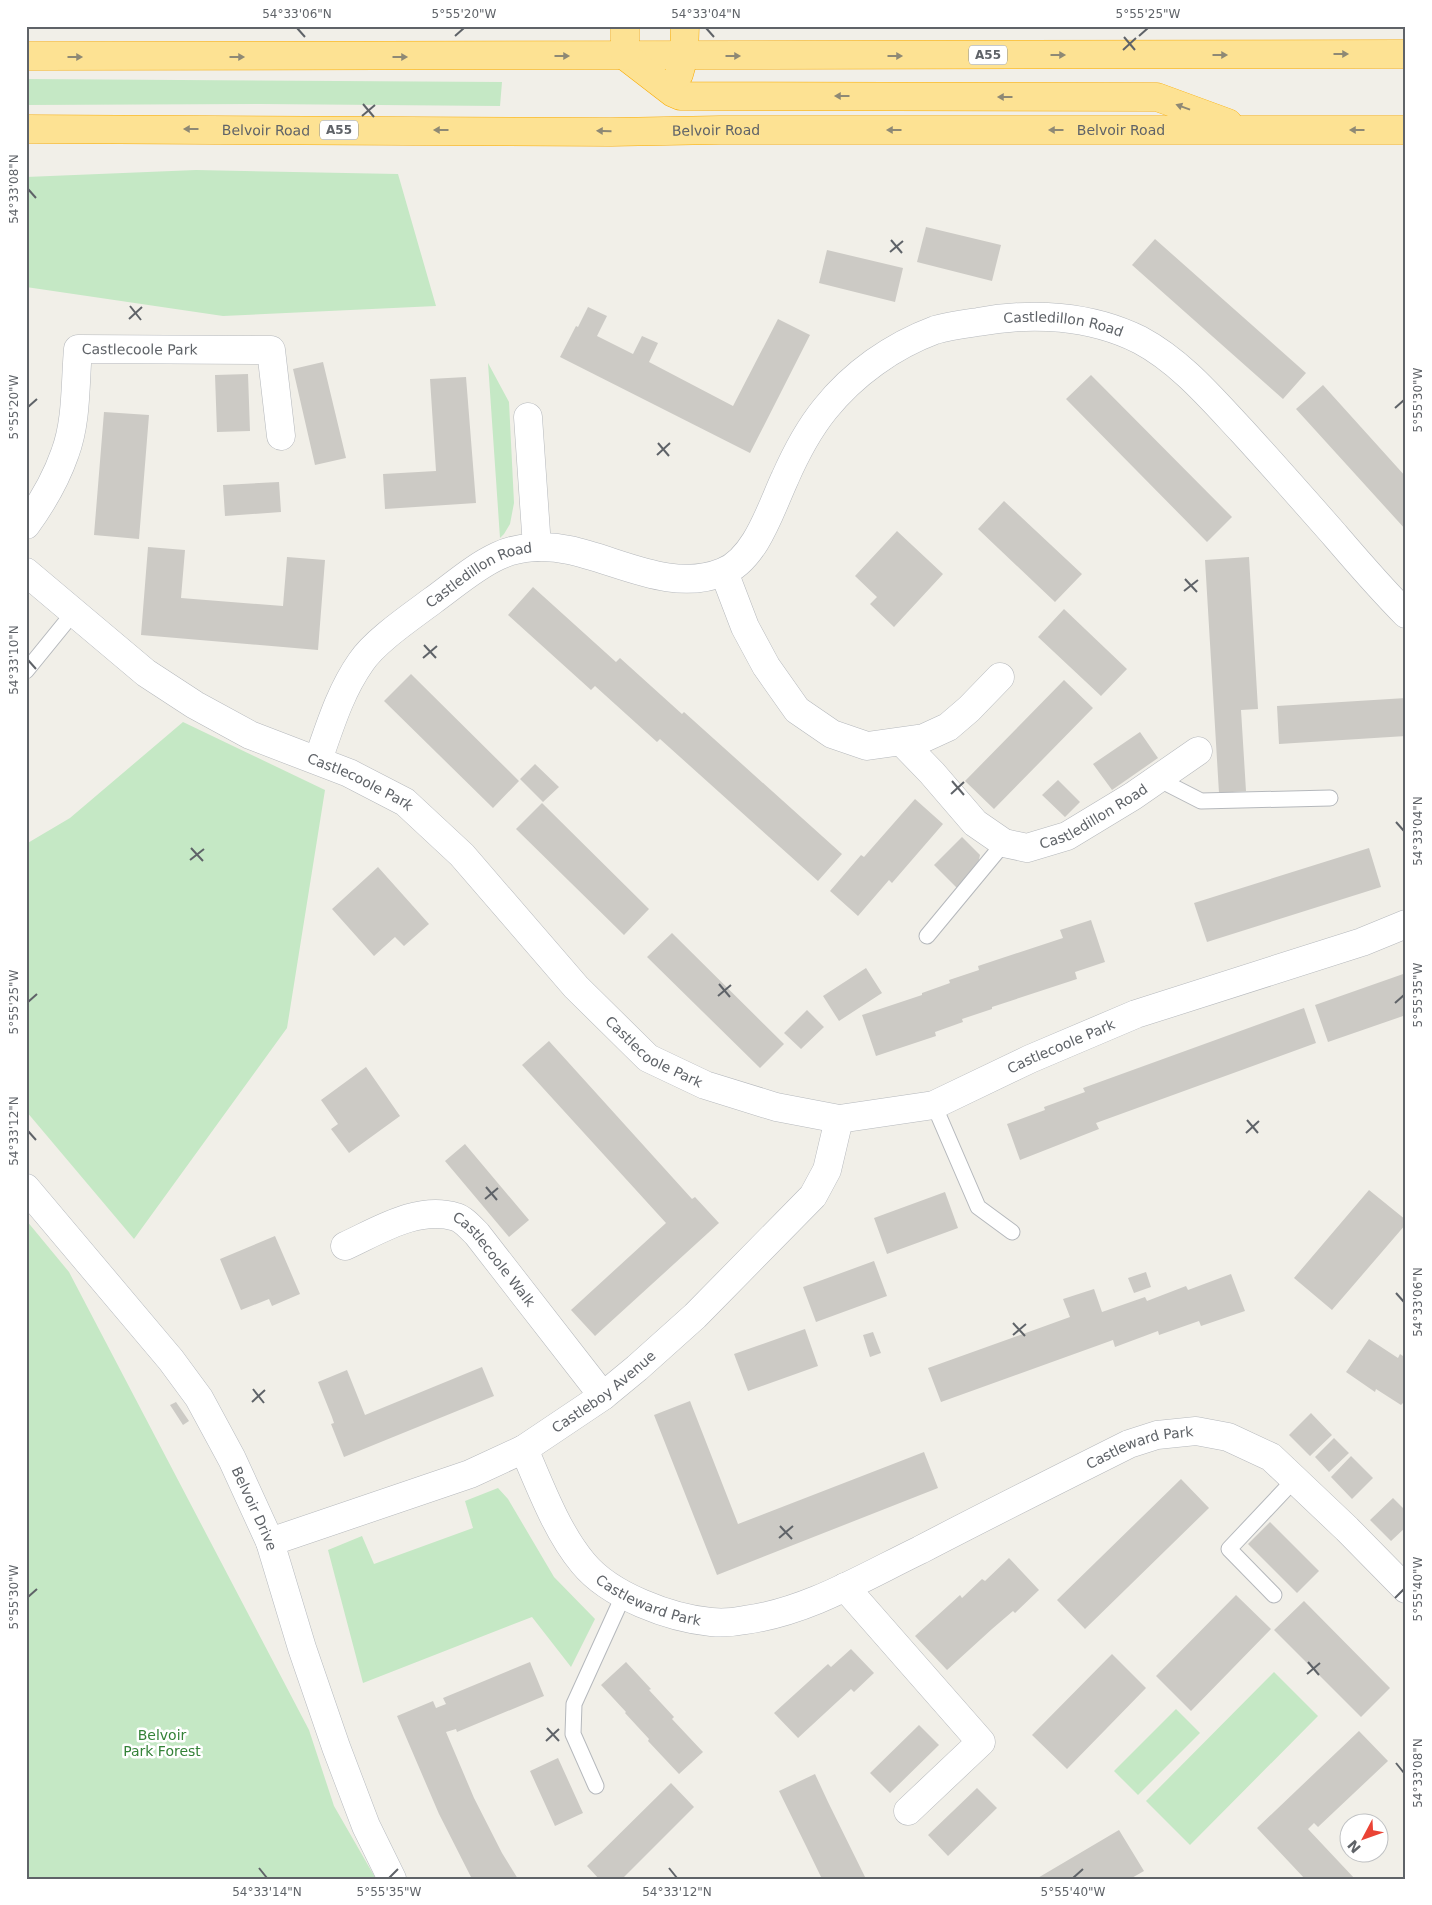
<svg xmlns="http://www.w3.org/2000/svg" width="1432" height="1905" font-family="'DejaVu Sans',sans-serif">
  <style>
    .green { fill: #c5e8c5 }
    .building { fill: #cccac5 }
    .lines { fill: none; stroke-linecap: round; stroke-linejoin: round }
    .lane-casing { stroke: #b5b8bc; stroke-width: 17 }
    .street-casing { stroke: #b5b8bc; stroke-width: 29 }
    .secondary-casing { stroke: #b6babf; stroke-width: 29 }
    .highway-casing { stroke: #f9ab00; stroke-width: 29 }
    .lane { stroke: #fff; stroke-width: 15 }
    .street { stroke: #fff; stroke-width: 28 }
    .secondary { stroke: #fff; stroke-width: 28 }
    .highway { stroke: #fde293; stroke-width: 28 }
    .oneway { fill: #8e8975 }
    .ticks { fill: none; stroke: #5f6368; stroke-width: 2 }
    .labels { text-anchor: middle; dominant-baseline: central; stroke-width: 5; stroke-linejoin: round; paint-order: stroke }
    .shield { fill: #fff; stroke: #8f9295; stroke-width: 1 }
    .shield-label { font-size: 12px; font-weight: bold; fill: #5f6368 }
    .street-label { font-size: 14px; fill: #5f6368; stroke: #fff }
    .park-label { font-size: 14px; fill: #348238; stroke: #fff }
    .neatline { fill: none; stroke: #5f6368; stroke-width: 2 }
    .ticks-label { font-size: 12px; text-anchor: middle; fill: #5f6368 }
  </style>
  <rect width="100%" height="100%" fill="#f1efe8"/>
  <!-- green -->
  <path class="green" d="M26 79 502 82 500 106 260 104 26 105Z
    M196 170 398 174 436 306 223 316 26 287V177Z
    M488 363 509 402 514 503 510 524 504 534 500 538Z
    M183 722 325 790 287 1028 134 1239 26 1111V844L70 818Z
    M26 1220 69 1272 309 1730 334 1806 376 1879H26Z
    M498 1488 508 1499 554 1577 595 1619 571 1667 532 1617 363 1683 328 1550 362 1536 374 1564 473 1528 465 1501Z
    M1274 1672 1318 1716 1190 1845 1146 1801Z
    M1176 1709 1200 1733 1138 1795 1114 1771Z"/>
  <!-- building -->
  <path class="building" d="M926 227 1001 245 992 281 917 262Z
    M1155 239 1306 373 1283 399 1132 265Z
    M827 250 903 268 895 302 819 283Z
    M588 307 607 316 597 336 633 354 642 336 658 343 649 362 733 406 778 319 810 335 750 453 560 357 576 326 578 327Z
    M323 362 346 458 315 465 293 369Z
    M248 374 250 431 217 432 215 375Z
    M1091 375 1232 517 1207 542 1066 399Z
    M466 377 476 503 385 509 383 474 436 471 430 379Z
    M1323 385 1406 477V530L1296 409Z
    M104 412 149 415 139 539 94 535Z
    M279 482 281 512 225 516 223 485Z
    M1004 501 1082 574 1055 602 978 529Z
    M897 531 943 574 894 627 870 604 877 597 855 576Z
    M148 547 185 550 181 598 283 606 287 557 325 560 318 650 141 635Z
    M1249 557 1258 709 1241 710 1246 791 1219 793 1205 560Z
    M533 587 616 662 620 658 682 714 684 712 842 854 818 881 660 739 657 742 595 686 591 690 508 615Z
    M1064 609 1127 669 1101 696 1038 637Z
    M411 674 519 781 493 808 384 701Z
    M1064 680 1093 708 994 809 965 781Z
    M1406 698V736L1279 744 1277 706Z
    M1140 732 1158 758 1112 790 1093 764Z
    M535 764 559 787 543 802 520 779Z
    M1058 780 1080 802 1065 817 1042 795Z
    M915 799 943 824 892 883 889 880 858 916 830 891 861 855 864 857Z
    M542 803 649 909 624 935 516 829Z
    M962 837 980 855 976 874 959 890 934 865Z
    M1369 848 1381 887 1207 942 1194 903Z
    M378 867 429 924 404 946 395 937 374 956 332 909Z
    M1091 920 1105 962 1075 972 1077 979 992 1007V1009L962 1019 963 1022 935 1032 936 1036 876 1056 862 1015 922 995V993L950 983 949 980 979 970 978 966 1063 938 1060 930Z
    M672 933 784 1044 760 1068 647 957Z
    M866 968 882 993 839 1021 823 996Z
    M1406 973V1015L1328 1042 1315 1005Z
    M1304 1008 1316 1043 1096 1123 1099 1129 1020 1160 1007 1124 1045 1110 1044 1107 1085 1092 1083 1088Z
    M807 1010 824 1027 801 1049 784 1033Z
    M549 1041 692 1199 695 1197 719 1223 595 1336 571 1310 666 1223 522 1065Z
    M366 1067 400 1116 349 1153 331 1129 338 1124 321 1100Z
    M465 1144 529 1220 509 1237 445 1161Z
    M1369 1190 1406 1220V1224L1332 1310 1294 1278Z
    M945 1192 958 1228 887 1254 874 1218Z
    M275 1236 300 1294 272 1306 269 1299 241 1310 220 1259Z
    M874 1261 887 1296 816 1322 803 1287Z
    M1146 1272 1151 1287 1134 1293 1128 1278Z
    M1231 1274 1245 1311 1201 1326 1199 1321 1159 1335 1158 1331 1115 1347 1113 1340 941 1402 928 1368 1070 1317 1063 1299 1094 1289 1102 1312 1145 1297 1147 1301 1186 1286 1188 1290Z
    M805 1329 818 1366 748 1391 734 1354Z
    M873 1332 881 1353 870 1357 863 1335Z
    M1369 1339 1398 1358 1400 1354 1406 1358V1405L1403 1403 1401 1405 1376 1389 1375 1392 1346 1372Z
    M482 1367 494 1396 344 1457 331 1424 334 1423 332 1417 318 1382 347 1370 365 1415Z
    M690 1401 738 1524 924 1452 938 1488 717 1575 654 1415Z
    M176 1402 189 1421 183 1425 170 1405Z
    M1311 1413 1332 1435 1310 1456 1289 1435Z
    M1334 1438 1349 1453 1329 1472 1315 1457Z
    M1351 1456 1373 1478 1352 1499 1331 1477Z
    M1181 1479 1209 1508 1085 1629 1057 1600Z
    M1393 1498 1406 1511V1527L1391 1541 1370 1520Z
    M1270 1522 1319 1571 1297 1593 1248 1544Z
    M1009 1558 1039 1590 1015 1613 1013 1611 992 1629 947 1670 915 1636 960 1595 962 1598 982 1579 985 1581Z
    M1236 1595 1271 1629 1191 1711 1156 1676Z
    M1304 1601 1390 1688 1361 1717 1274 1630Z
    M851 1649 874 1673 854 1692 851 1689 798 1738 774 1713 828 1664 831 1667Z
    M1112 1654 1146 1688 1067 1769 1032 1735Z
    M530 1662 544 1696 457 1732 456 1729 446 1732 474 1798 502 1853 518 1879H472L439 1814 397 1716 433 1701 436 1708 446 1704 443 1698Z
    M626 1662 651 1689 649 1690 674 1717 672 1719 703 1752 679 1774 648 1741 649 1739 625 1713 626 1712 601 1685Z
    M919 1725 939 1745 890 1793 870 1773Z
    M1359 1731 1388 1761 1318 1827 1314 1823 1308 1829 1355 1879H1305L1257 1828Z
    M558 1758 583 1813 555 1826 530 1771Z
    M815 1774 828 1802 866 1879H822L807 1848 779 1791Z
    M671 1783 694 1807 622 1879H599L587 1866Z
    M977 1788 997 1808 948 1856 928 1835Z
    M1119 1830 1144 1871 1130 1879H1036Z"/>
  <g class="lines">
    <defs>
      <path id="lane" d="M26 671 74 612
        M1158 779 1201 801 1330 798
        M927 936 1004 843
        M934 1105 978 1207 1012 1232
        M1274 1595 1229 1549 1295 1479
        M596 1786 573 1734 574 1704 624 1594"/>
      <g id="street">
        <path d="M528 417 537 547"/>
        <path id="s1" d="M26 525C42 503 56 479 65 453 77 421 75 383 78 349L271 350 281 436"/>
        <path id="s2" d="M26 572 146 673 195 705 250 735 349 773 405 802 462 855 576 987 648 1058 705 1085 776 1107 839 1119 934 1105 1030 1059 1136 1014 1362 942 1406 924"/>
        <path d="M724 572 745 627 766 666 797 710 832 734 867 746 924 738 948 727 969 709 1000 677"/>
        <path id="s3" d="M902 742 932 773 975 823 1004 843 1027 848 1067 836 1133 796 1198 751"/>
        <path id="s4" d="M318 760C330 726 340 692 361 662 375 641 412 616 432 601 453 586 474 567 498 556 519 546 546 545 569 550 618 560 672 593 723 572 756 559 771 508 785 478 796 453 808 430 825 409 853 374 892 346 935 330 948 326 964 324 978 322 1032 312 1090 315 1140 340 1181 362 1211 398 1242 431 1273 465 1303 499 1333 533 1357 561 1380 588 1406 614"/>
        <path id="s5" d="M345 1246C378 1231 418 1205 456 1217 463 1219 471 1228 477 1234L603 1396"/>
        <path id="s6" d="M524 1449C540 1486 557 1532 583 1563 610 1596 670 1618 711 1622 721 1623 735 1622 745 1620 807 1612 864 1577 920 1550 989 1514 1059 1479 1129 1444L1157 1435 1196 1431 1228 1437 1271 1457 1347 1529 1406 1589"/>
        <path id="s7" d="M270 1542 470 1474 524 1449 603 1396 637 1368 695 1316 813 1196 827 1170 839 1119"/>
        <path d="M845 1587 981 1742 908 1811"/>
      </g>
      <g id="secondary">
        <path id="s8" d="M26 1188 171 1360 199 1398 232 1459 270 1542 302 1648 336 1747 366 1826 392 1879"/>
      </g>
      <g id="highway">
        <path d="M26 56 1406 54"/>
        <path d="M625 56 673 93 680 96 1157 97 1228 123"/>
        <path d="M625 56V26"/>
        <path d="M679 74 684 56 685 26"/>
        <path id="s9" d="M26 129 611 132 720 130H1406"/>
      </g>
    </defs>
    <!-- lane casing -->
    <use href="#lane" class="lane-casing"/>
    <!-- street casing -->
    <use href="#street" class="street-casing"/>
    <!-- secondary casing -->
    <use href="#secondary" class="secondary-casing"/>
    <!-- highway casing -->
    <use href="#highway" class="highway-casing"/>
    <!-- lane -->
    <use href="#lane" class="lane"/>
    <!-- street -->
    <use href="#street" class="street"/>
    <!-- secondary -->
    <use href="#secondary" class="secondary"/>
    <!-- highway -->
    <use href="#highway" class="highway"/>
  </g>
  <!-- one-way arrows -->
  <defs><path id="oneway-solid" d="M-6-.8H1V-3.2L6.5 0L1 3.2V.8H-6Z" transform="scale(1.25)"/></defs>
  <g class="oneway">
    <use href="#oneway-solid" transform="translate(1341 54)"/>
    <use href="#oneway-solid" transform="translate(1058 55)"/>
    <use href="#oneway-solid" transform="translate(1220 55)"/>
    <use href="#oneway-solid" transform="translate(562 56)"/>
    <use href="#oneway-solid" transform="translate(733 56)"/>
    <use href="#oneway-solid" transform="translate(895 56)"/>
    <use href="#oneway-solid" transform="translate(75 57)"/>
    <use href="#oneway-solid" transform="translate(237 57)"/>
    <use href="#oneway-solid" transform="translate(400 57)"/>
    <use href="#oneway-solid" transform="translate(842 96) rotate(-180)"/>
    <use href="#oneway-solid" transform="translate(1005 97) rotate(-180)"/>
    <use href="#oneway-solid" transform="translate(1183 107) rotate(-160)"/>
    <use href="#oneway-solid" transform="translate(191 129) rotate(-180)"/>
    <use href="#oneway-solid" transform="translate(441 130) rotate(-180)"/>
    <use href="#oneway-solid" transform="translate(894 130) rotate(180)"/>
    <use href="#oneway-solid" transform="translate(1056 130) rotate(180)"/>
    <use href="#oneway-solid" transform="translate(1357 130) rotate(-180)"/>
    <use href="#oneway-solid" transform="translate(604 131) rotate(-179)"/>
  </g>
  <!-- ticks -->
  <path class="ticks" d="M297 28 305 37M706 28 714 37M455 36 464 28M1139 36 1148 28M1124 37 1135 50M1123 50 1136 38M363 104 374 117M362 116 375 105M28 189 36 198M891 240 902 253M890 252 903 241M130 306 141 320M129 319 142 307M28 407 37 399M1395 408 1404 400M658 443 669 456M657 455 670 443M1185 579 1197 592M1184 591 1198 580M424 645 436 658M423 658 437 646M28 660 36 669M952 781 964 795M951 794 964 782M1396 822 1404 831M191 848 203 861M190 860 204 849M719 984 730 997M718 996 731 985M28 1002 37 994M1395 1003 1404 995M1247 1120 1258 1133M28 1131 36 1140M1246 1133 1259 1121M486 1187 497 1200M485 1199 498 1188M1396 1293 1404 1302M1013 1323 1025 1336M1013 1335 1026 1324M253 1389 264 1403M252 1402 265 1390M780 1526 792 1539M779 1538 793 1526M28 1597 37 1589M1395 1598 1404 1589M1308 1662 1319 1675M1307 1674 1320 1663M547 1728 559 1741M546 1741 559 1729M1396 1763 1404 1773M259 1868 267 1878M669 1868 677 1878M389 1878 398 1869M1073 1878 1083 1869"/>
  <g class="labels">
    <!-- shield labels -->
    <g class="shield">
      <rect x="969" y="45.5" width="38" height="19" rx="4"/>
      <rect x="320" y="120.5" width="38" height="19" rx="4"/>
    </g>
    <g class="shield-label">
      <text x="988" y="55">A55</text>
      <text x="339" y="130">A55</text>
    </g>
    <!-- street labels -->
    <g class="street-label">
      <text stroke="none"><textPath href="#s9" startOffset="240">Belvoir Road</textPath></text>
      <text stroke="none"><textPath href="#s9" startOffset="690">Belvoir Road</textPath></text>
      <text stroke="none"><textPath href="#s9" startOffset="1095">Belvoir Road</textPath></text>
      <text stroke="none"><textPath href="#s4" startOffset="975">Castledillon Road</textPath></text>
      <text stroke="none"><textPath href="#s1" startOffset="249">Castlecoole Park</textPath></text>
      <text stroke="none"><textPath href="#s4" startOffset="256">Castledillon Road</textPath></text>
      <text stroke="none"><textPath href="#s2" startOffset="398">Castlecoole Park</textPath></text>
      <text stroke="none"><textPath href="#s3" startOffset="242">Castledillon Road</textPath></text>
      <text stroke="none"><textPath href="#s2" startOffset="1238">Castlecoole Park</textPath></text>
      <text stroke="none"><textPath href="#s2" startOffset="802">Castlecoole Park</textPath></text>
      <text stroke="none"><textPath href="#s5" startOffset="175">Castlecoole Walk</textPath></text>
      <text stroke="none"><textPath href="#s7" startOffset="369">Castleboy Avenue</textPath></text>
      <text stroke="none"><textPath href="#s6" startOffset="740">Castleward Park</textPath></text>
      <text stroke="none"><textPath href="#s8" startOffset="396">Belvoir Drive</textPath></text>
      <text stroke="none"><textPath href="#s6" startOffset="206">Castleward Park</textPath></text>
    </g>
    <!-- park labels -->
    <g class="park-label">
      <text x="162" y="1735">Belvoir<tspan x="162" dy="16">Park Forest</tspan></text>
    </g>
  </g>
  <!-- border -->
  <rect width="1432" height="1905" fill="none" stroke="#ffffff" stroke-width="55"/>
  <!-- north arrow -->
  <g transform="translate(1364 1838) rotate(229)"><circle r="24" fill="#ffffff" stroke="#bfc1c3"/>
  <path d="M0-4L9 19L0 12L-9 19Z" fill="#ea4335"/>
  <text y="-8" font-size="14" font-weight="bold" text-anchor="middle" fill="#5f6368">N</text>
  </g>
  <rect x="28" y="28" width="1376" height="1850" class="neatline"/>
  <g class="ticks-label">
    <text x="297" y="18">54°33'06"N</text>
    <text x="464" y="18">5°55'20"W</text>
    <text x="706" y="18">54°33'04"N</text>
    <text x="1148" y="18">5°55'25"W</text>
    <text transform="translate(14 189) rotate(-90)" y="4">54°33'08"N</text>
    <text transform="translate(1418 400) rotate(-90)" y="4">5°55'30"W</text>
    <text transform="translate(14 407) rotate(-90)" y="4">5°55'20"W</text>
    <text transform="translate(14 660) rotate(-90)" y="4">54°33'10"N</text>
    <text transform="translate(1418 831) rotate(-90)" y="4">54°33'04"N</text>
    <text transform="translate(1418 995) rotate(-90)" y="4">5°55'35"W</text>
    <text transform="translate(14 1002) rotate(-90)" y="4">5°55'25"W</text>
    <text transform="translate(14 1131) rotate(-90)" y="4">54°33'12"N</text>
    <text transform="translate(1418 1302) rotate(-90)" y="4">54°33'06"N</text>
    <text transform="translate(1418 1589) rotate(-90)" y="4">5°55'40"W</text>
    <text transform="translate(14 1597) rotate(-90)" y="4">5°55'30"W</text>
    <text transform="translate(1418 1773) rotate(-90)" y="4">54°33'08"N</text>
    <text x="267" y="1896">54°33'14"N</text>
    <text x="389" y="1896">5°55'35"W</text>
    <text x="677" y="1896">54°33'12"N</text>
    <text x="1073" y="1896">5°55'40"W</text>
  </g>
</svg>
